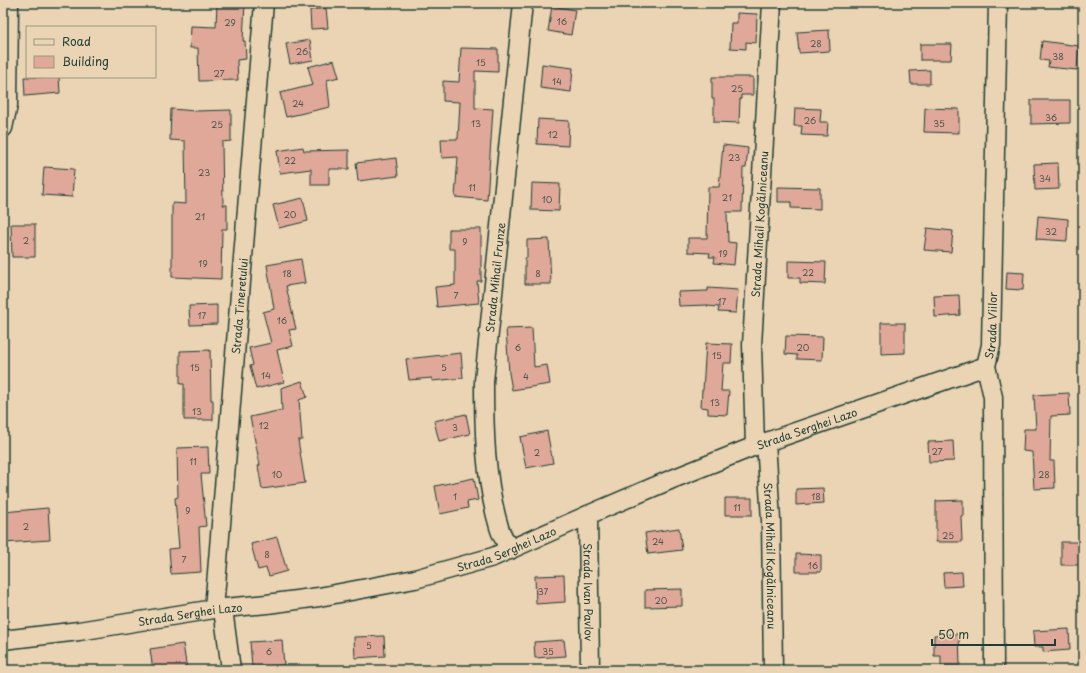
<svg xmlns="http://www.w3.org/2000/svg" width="1086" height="673" font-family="'Playpen Sans',sans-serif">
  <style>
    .building { fill: #e0a899; stroke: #1f3d34 }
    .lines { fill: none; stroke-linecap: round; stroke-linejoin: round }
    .minor-casing { stroke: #1f3d34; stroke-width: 21 }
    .minor { stroke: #ead4b3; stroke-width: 18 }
    .labels { text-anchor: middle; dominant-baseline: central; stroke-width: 3; stroke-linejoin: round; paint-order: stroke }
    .number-label { font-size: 9px; fill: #4f584d }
    .street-label { font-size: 11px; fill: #1f3d34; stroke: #ead4b3 }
  </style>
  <rect width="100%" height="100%" fill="#ead4b3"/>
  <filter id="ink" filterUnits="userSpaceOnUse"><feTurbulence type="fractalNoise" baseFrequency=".025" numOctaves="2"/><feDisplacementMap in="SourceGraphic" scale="8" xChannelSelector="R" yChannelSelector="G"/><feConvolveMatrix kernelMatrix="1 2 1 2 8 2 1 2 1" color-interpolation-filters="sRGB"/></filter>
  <g filter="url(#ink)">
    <!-- building -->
    <path class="building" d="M217 3H245L243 41H245L246 59 237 60 238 80 199 81 198 48H190L191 26 216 27Z
      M552 6 575 10 571 35 548 31Z
      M326 8 328 28 311 29 310 10Z
      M737 13 757 14 756 43 746 42V49L730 48 731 23H737Z
      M829 30 830 51 799 53 797 32Z
      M310 40 313 60 290 64 286 44Z
      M1042 41 1079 46 1077 70 1048 67 1049 61 1040 60Z
      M920 44H952L951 60H920Z
      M461 48 498 49V72L475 71V108L493 109 487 200 455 197 458 157 442 158 441 139H458L460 102 443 101V81L459 82Z
      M334 60 339 77 327 80 330 107 286 117 280 93 313 85 308 67Z
      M542 64 573 68 571 92 540 88Z
      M930 70V84H911L910 71Z
      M24 77H59L60 93 25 96Z
      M712 77H753V95H741V99H740L739 123 714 122V99H712Z
      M1031 100H1070V123L1031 124Z
      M795 108 821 109 820 122H828L827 136 801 135 802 126H794Z
      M925 108 959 109V133L924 132Z
      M171 109 196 111 231 110V141L222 142 223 205H227V229H222L221 279 172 277V203L186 204 185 141 170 140Z
      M538 119 569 121 568 146 537 144Z
      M723 145 748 148 746 168H743L742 212H727L728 242 736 243 734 265 714 263 715 257H709L710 253 688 252V238H707L708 187H719Z
      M303 147 304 151 349 150V169H329V185H311V169L280 173 277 151Z
      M396 158 398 176 358 181 356 163Z
      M1058 163 1059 189 1035 190 1034 164Z
      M44 167 74 169 72 197 42 195Z
      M532 183 560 184 559 211 531 210Z
      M778 187 820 188V209L791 208V202H778Z
      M303 198 308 221 279 228 273 205Z
      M1038 216 1068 219 1067 241 1036 239Z
      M11 224H35V257H12Z
      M927 228 953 231 951 252 924 250Z
      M449 229H481V281H477L479 303 437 307 435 287 455 285V249H449Z
      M549 239 551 284H525V258H527V240Z
      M301 259 305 283 286 286 296 329 289 330 293 346 277 350 284 382 256 389 250 366 253 365 249 348 271 343 263 312 274 309 267 265Z
      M788 261 826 262 825 284 800 283V278H788Z
      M1007 272 1024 273 1023 290 1006 289Z
      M708 288 738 290 736 313 718 312 719 307 707 306 708 305 679 306 678 292 708 291Z
      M959 295 960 315 935 317 934 296Z
      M217 305V324L190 325 189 306Z
      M881 323H905V353L881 354Z
      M532 328 534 367 547 365 550 384 512 390 509 373 506 329Z
      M786 336 823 337 822 360 797 359V355L785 354Z
      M706 343 732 344 731 363H723L721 391H729L727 415 708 414V408L701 407 702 390H703Z
      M210 350 211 400H213V420H184V384H180V351Z
      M461 353 463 378 432 381V378L409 380 406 359Z
      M302 381 307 397 299 400 302 440H298L305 483 262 489 258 466 260 465 250 417 282 410 281 388Z
      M1069 393 1070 415 1051 416 1050 461H1054L1055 488 1034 489 1032 452 1023 451 1024 429H1036L1034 395Z
      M466 414 470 434 439 441 434 421Z
      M547 431 553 463 526 468 520 437Z
      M953 441 954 461 929 462 928 442Z
      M208 447 209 474H201L206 526 199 527 201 572 171 574 169 549 179 548 175 498 178 497 177 448Z
      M474 478 478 500 467 502 468 508 440 514 435 486Z
      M823 488 824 503 796 505V489Z
      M725 498H752V515H725Z
      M963 500V516H961L962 542H936V501Z
      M48 508 50 540 3 543V512Z
      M679 528 682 550 648 554 645 533Z
      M277 537 287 571 269 576 266 568 258 570 251 544Z
      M1061 542H1079L1080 565H1061Z
      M796 554 821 555V572H796Z
      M962 572 963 586 944 587 943 573Z
      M564 575 565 602 536 604 535 576Z
      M682 589V606L645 607V590Z
      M1069 629 1070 650 1043 652V647H1034L1033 631Z
      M959 634 960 665H941V656H934V635Z
      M384 636 385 656 355 658 354 637Z
      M282 640 284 665 252 667 250 642Z
      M564 640 566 656 535 658 534 642Z
      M183 644 187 670H153L150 649Z"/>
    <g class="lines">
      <defs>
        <g id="minor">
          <path d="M3 128 8 105 9 3"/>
          <path id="s1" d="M766 442 771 520 773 670"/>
          <path id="s2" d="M755 446 752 345 772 3"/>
          <path id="s3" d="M588 515 590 670"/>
          <path id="s4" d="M510 550C506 542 501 535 499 527 485 480 484 429 484 381L523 3"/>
          <path id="s5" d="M214 609 264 3"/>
          <path d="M223 609 231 670"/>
          <path id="s6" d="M3 640 79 631 214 609 267 604 319 597 415 579 493 557 588 515 670 480 755 446 986 366"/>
          <path id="s7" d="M994 670 993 397 986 366 991 345 998 3"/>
        </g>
      </defs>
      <!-- minor casing -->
      <use href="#minor" class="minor-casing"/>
      <!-- minor -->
      <use href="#minor" class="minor"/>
    </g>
  </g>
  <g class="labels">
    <!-- number labels -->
    <g class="number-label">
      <text x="562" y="21">16</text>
      <text x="230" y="22">29</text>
      <text x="816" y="43">28</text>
      <text x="302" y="51">26</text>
      <text x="1058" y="56">38</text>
      <text x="481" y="62">15</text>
      <text x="219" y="73">27</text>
      <text x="557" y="81">14</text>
      <text x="737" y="88">25</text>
      <text x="298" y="103">24</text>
      <text x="1051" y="117">36</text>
      <text x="810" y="120">26</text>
      <text x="476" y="123">13</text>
      <text x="939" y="123">35</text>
      <text x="217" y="124">25</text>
      <text x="553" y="134">12</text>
      <text x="734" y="157">23</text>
      <text x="290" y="160">22</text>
      <text x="204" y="172">23</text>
      <text x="1045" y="178">34</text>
      <text x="472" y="187">11</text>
      <text x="727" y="197">21</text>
      <text x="547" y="199">10</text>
      <text x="290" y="214">20</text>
      <text x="200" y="216">21</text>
      <text x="1051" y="231">32</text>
      <text x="26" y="240">2</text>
      <text x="465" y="241">9</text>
      <text x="723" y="253">19</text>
      <text x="203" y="263">19</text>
      <text x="808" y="272">22</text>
      <text x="287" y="273">18</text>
      <text x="538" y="273">8</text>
      <text x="456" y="295">7</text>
      <text x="722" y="301">17</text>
      <text x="202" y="315">17</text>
      <text x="282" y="320">16</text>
      <text x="518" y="347">6</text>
      <text x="803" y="347">20</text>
      <text x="717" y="355">15</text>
      <text x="195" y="367">15</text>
      <text x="444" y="367">5</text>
      <text x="266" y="375">14</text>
      <text x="526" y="376">4</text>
      <text x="715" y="402">13</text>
      <text x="197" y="411">13</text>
      <text x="264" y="425">12</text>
      <text x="455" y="427">3</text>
      <text x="937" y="451">27</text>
      <text x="537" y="452">2</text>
      <text x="193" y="461">11</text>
      <text x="277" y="474">10</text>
      <text x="1044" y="474">28</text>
      <text x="455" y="496">1</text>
      <text x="816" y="496">18</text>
      <text x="737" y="507">11</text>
      <text x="188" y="510">9</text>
      <text x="26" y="526">2</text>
      <text x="948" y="535">25</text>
      <text x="658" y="541">24</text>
      <text x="267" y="554">8</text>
      <text x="184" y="559">7</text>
      <text x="813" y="565">16</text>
      <text x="543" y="591">37</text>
      <text x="661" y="600">20</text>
      <text x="369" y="645">5</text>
      <text x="269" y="651">6</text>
      <text x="548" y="651">35</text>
    </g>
    <!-- street labels -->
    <g class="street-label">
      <text stroke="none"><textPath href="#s2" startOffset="222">Strada Mihail Kogălniceanu</textPath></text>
      <text stroke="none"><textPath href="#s4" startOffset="277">Strada Mihail Frunze</textPath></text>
      <text stroke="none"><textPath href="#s5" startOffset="304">Strada Tineretului</textPath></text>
      <text stroke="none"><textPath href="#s7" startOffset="346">Strada Viilor</textPath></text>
      <text stroke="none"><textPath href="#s6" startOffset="837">Strada Serghei Lazo</textPath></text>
      <text stroke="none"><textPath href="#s6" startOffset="513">Strada Serghei Lazo</textPath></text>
      <text stroke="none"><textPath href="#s1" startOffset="114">Strada Mihail Kogălniceanu</textPath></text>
      <text stroke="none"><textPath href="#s3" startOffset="77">Strada Ivan Pavlov</textPath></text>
      <text stroke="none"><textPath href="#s6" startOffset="189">Strada Serghei Lazo</textPath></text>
    </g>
  </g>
  <!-- margin -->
  <rect width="1086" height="673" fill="none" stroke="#ead4b3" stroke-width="16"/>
  <rect x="8" y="8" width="1070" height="657" fill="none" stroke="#1f3d34" stroke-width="1.5" filter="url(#ink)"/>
  <!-- legend -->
  <rect x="26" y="26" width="130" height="52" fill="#ead4b3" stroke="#999880"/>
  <rect x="34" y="39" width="20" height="6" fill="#ead4b3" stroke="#999880"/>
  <text x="62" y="46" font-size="12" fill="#1f3d34">Road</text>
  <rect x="34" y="56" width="20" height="12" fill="#e0a899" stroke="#999880"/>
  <text x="62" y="66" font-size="12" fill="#1f3d34">Building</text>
  <!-- scale -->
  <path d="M932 639v6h123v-6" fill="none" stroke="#1f3d34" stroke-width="2"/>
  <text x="938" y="639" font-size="12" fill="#1f3d34" stroke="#ead4b3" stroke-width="3" paint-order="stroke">50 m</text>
</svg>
